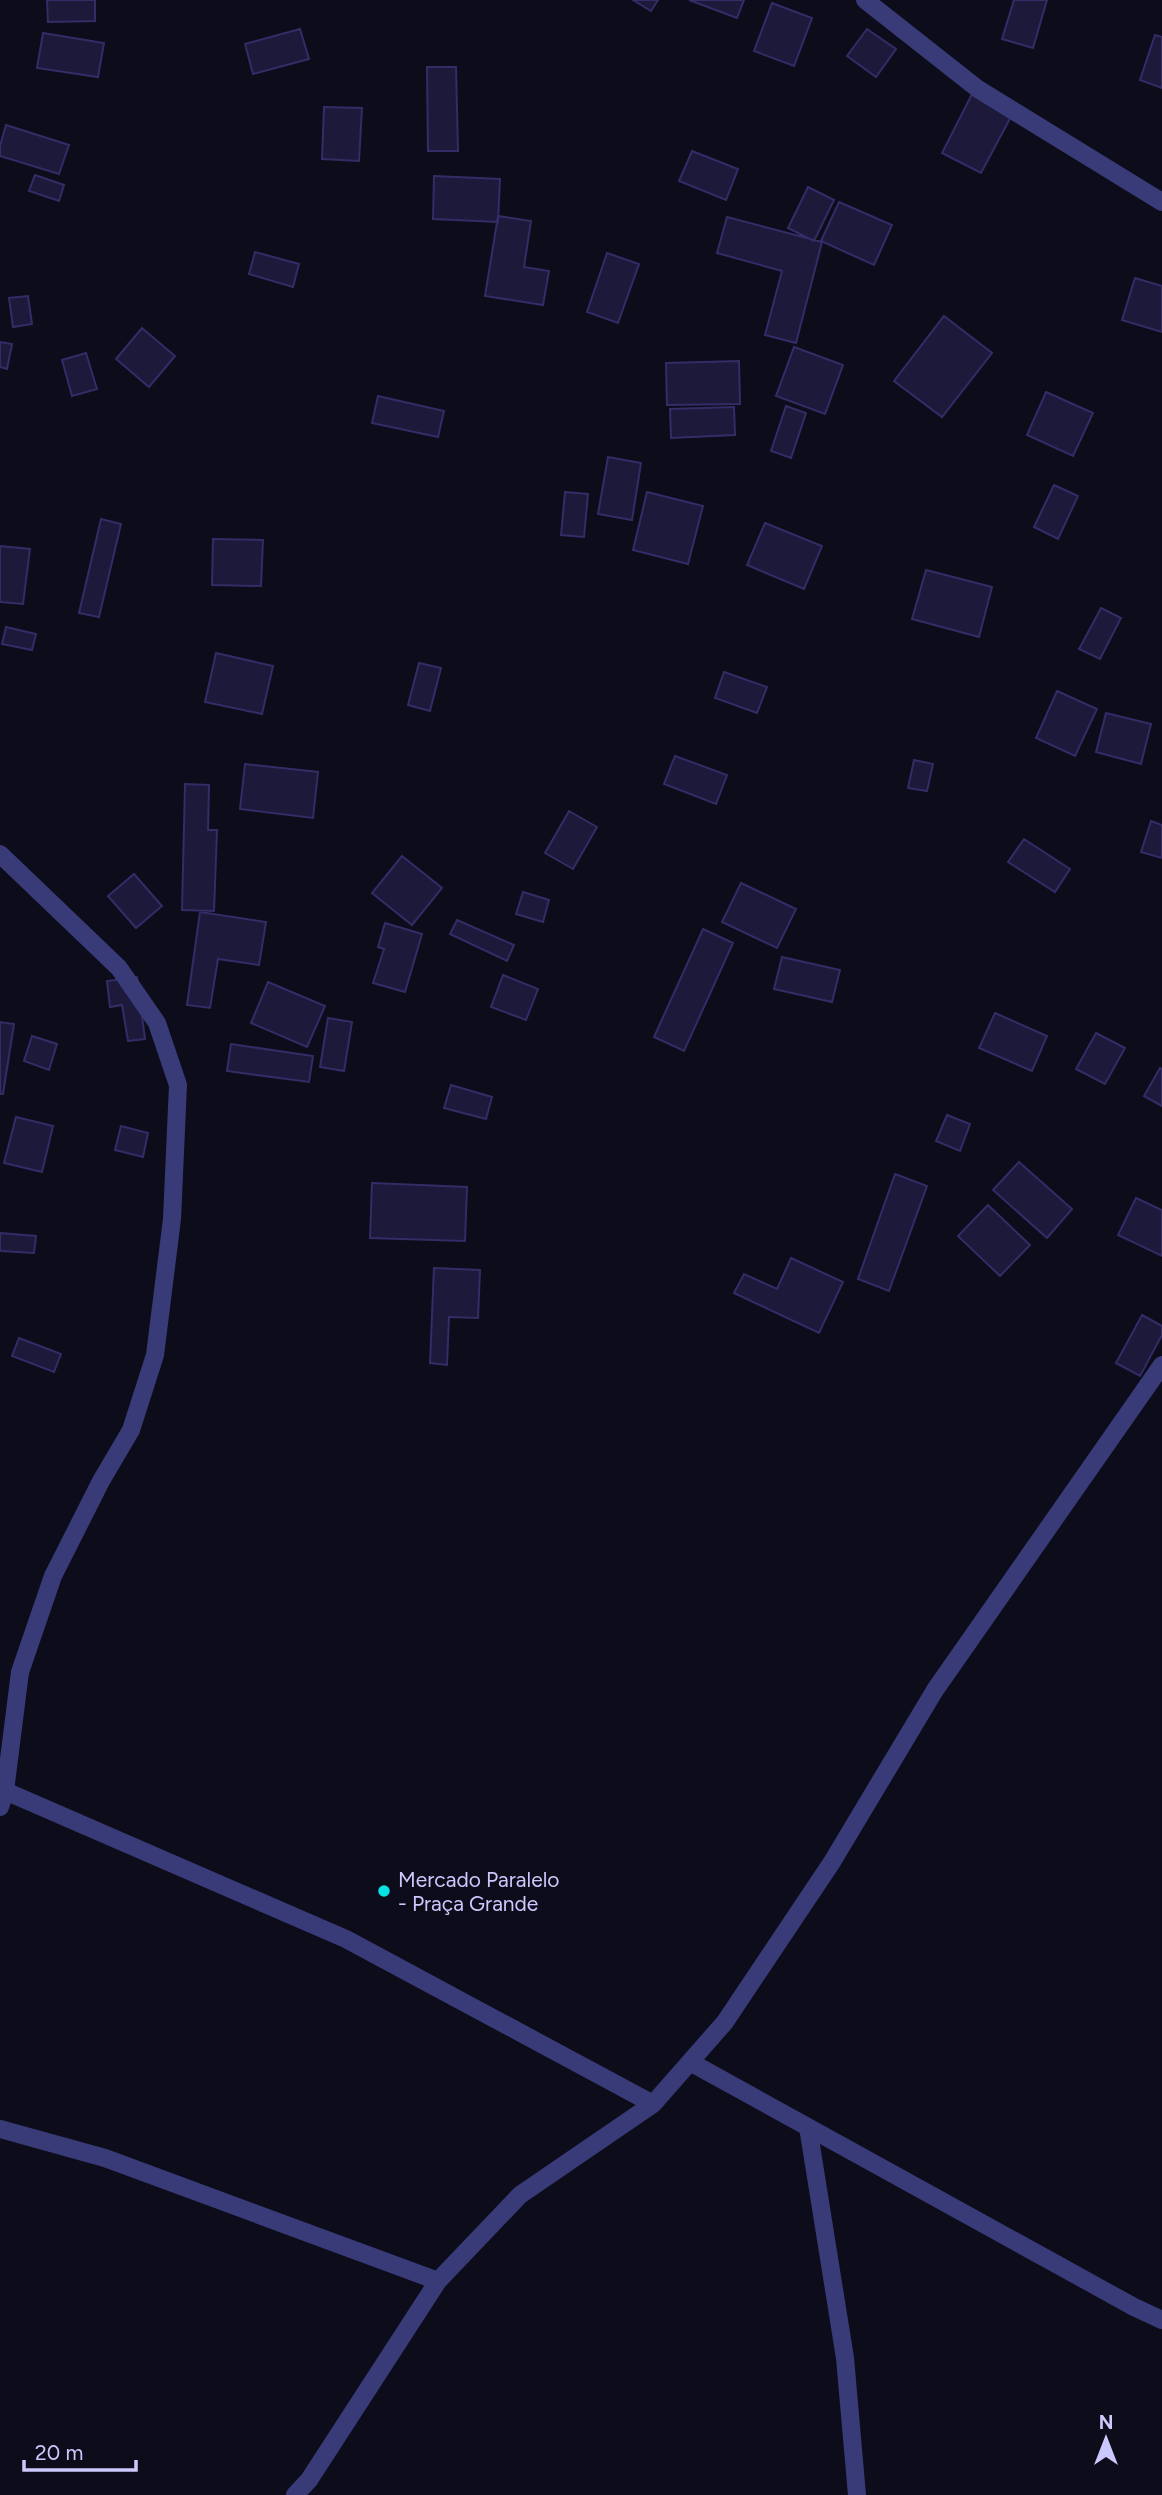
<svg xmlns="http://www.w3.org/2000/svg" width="1162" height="2495" font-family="Figtree,sans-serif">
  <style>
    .building { fill: #1d193b; stroke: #332c66; stroke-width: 2 }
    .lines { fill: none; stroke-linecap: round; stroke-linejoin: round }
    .street { stroke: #393b78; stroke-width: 18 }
    .poi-dot { fill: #0ae1e7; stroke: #0d0c1b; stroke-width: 2.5 }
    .labels { text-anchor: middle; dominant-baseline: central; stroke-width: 5; stroke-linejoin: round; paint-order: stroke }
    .poi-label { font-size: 21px; fill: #cbc8fd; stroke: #0d0c1b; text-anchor: start }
  </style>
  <rect width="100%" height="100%" fill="#0d0c1b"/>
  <!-- building -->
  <path class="building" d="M47 0H95V21L48 22Z
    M633 0H658L651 11Z
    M689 0H744L737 18Z
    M1014 0H1047L1033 48 1002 39Z
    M772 3 812 18 794 66 754 51Z
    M300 29 309 59 253 74 245 44Z
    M867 29 896 49 876 77 847 56Z
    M43 33 104 43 98 77 37 68Z
    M1155 35 1162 37V88L1140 80Z
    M427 67H456L458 151H428Z
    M973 92 1013 113 981 173 942 153Z
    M324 107 362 108 359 161 322 159Z
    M6 125 69 145 59 174 0 156V146Z
    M692 151 738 169 726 200 679 181Z
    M35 175 64 185 59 201 29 191Z
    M434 176 500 179 498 222 433 219Z
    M808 187 834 200 814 241 788 228Z
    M839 202 892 225 874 265 821 241Z
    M498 216 531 221 524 267 549 271 543 305 485 296Z
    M727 217 822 242 796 343 765 335 782 271 717 253Z
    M255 252 299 264 293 287 249 274Z
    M607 253 639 264 618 323 587 312Z
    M1135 278 1162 286V332L1122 320Z
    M28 296 32 324 13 327 9 298Z
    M944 316 992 353 942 417 894 381Z
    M142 328 175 356 149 387 116 359Z
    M0 342 12 344 7 369 0 367Z
    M794 347 843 365 825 414 776 396Z
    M86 353 97 389 72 396 62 360Z
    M739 361 740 404 667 405 666 363Z
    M1046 392 1093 413 1073 456 1027 435Z
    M378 396 444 411 438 437 372 423Z
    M786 406 806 413 791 458 771 451Z
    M734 407 735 435 671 438 670 409Z
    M608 457 641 463 632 520 598 514Z
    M1054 485 1078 496 1058 539 1034 527Z
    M565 492 588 494 584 537 561 535Z
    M647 492 703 506 688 564 633 550Z
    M101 519 121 524 99 617 79 613Z
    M765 523 822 546 804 589 747 565Z
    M213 539 263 540 261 586 212 585Z
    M0 546 30 549 23 604 0 602Z
    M926 570 992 587 979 637 912 619Z
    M1101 608 1121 618 1100 659 1079 649Z
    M6 627 36 634 32 650 2 644Z
    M216 653 273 666 262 714 205 702Z
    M419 663 441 668 430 711 408 705Z
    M724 672 767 687 757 713 715 698Z
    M1057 691 1097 709 1075 756 1036 738Z
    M1106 713 1151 724 1141 764 1096 752Z
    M675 756 727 775 716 804 664 784Z
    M914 760 933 764 927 791 908 788Z
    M245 764 318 772 313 818 240 809Z
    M185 784 209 785 208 830H217L214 911 182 910Z
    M569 811 597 827 573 869 545 853Z
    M1151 821 1162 825V858L1141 852Z
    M1024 839 1070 869 1055 892 1008 862Z
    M402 856 442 888 412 925 372 893Z
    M134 874 162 906 136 928 108 896Z
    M741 883 796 909 777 948 722 922Z
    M523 892 549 900 543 922 516 914Z
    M200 912 266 922 259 965 218 959 210 1008 187 1005Z
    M457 920 514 945 507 961 450 934Z
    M385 923 422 934 405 992 373 983 384 949 378 947Z
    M703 929 733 943 684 1051 654 1037Z
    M782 957 840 970 832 1002 774 989Z
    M503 975 538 989 526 1020 491 1007Z
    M137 977 145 1039 128 1041 122 1005 110 1007 107 981Z
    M268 982 325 1006 307 1047 251 1023Z
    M995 1013 1047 1036 1032 1071 979 1048Z
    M328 1018 352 1022 344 1071 320 1067Z
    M0 1022 14 1024 3 1094H0Z
    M1096 1033 1125 1048 1105 1084 1076 1069Z
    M32 1036 57 1044 49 1070 24 1061Z
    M231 1044 313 1056 309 1082 227 1071Z
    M1160 1068 1162 1069V1106L1144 1096Z
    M451 1085 492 1097 486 1119 444 1108Z
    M947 1115 970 1124 960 1151 936 1141Z
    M16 1117 53 1126 42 1172 4 1163Z
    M121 1126 148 1133 143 1157 115 1150Z
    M1019 1162 1072 1209 1047 1238 993 1190Z
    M895 1174 927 1186 889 1291 858 1279Z
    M372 1183 467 1187 465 1241 370 1238Z
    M1136 1198 1162 1210V1256L1118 1235Z
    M988 1205 1030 1245 1000 1276 958 1236Z
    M0 1233 36 1236 34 1253 0 1251Z
    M791 1258 843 1282 819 1333 734 1293 744 1274 777 1289Z
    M434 1268 480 1270 478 1318 449 1317 447 1365 430 1363Z
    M1142 1315 1162 1326V1335L1140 1376 1116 1363Z
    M19 1338 61 1354 54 1372 12 1356Z"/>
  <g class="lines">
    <!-- street -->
    <path class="street" d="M865 0 978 89 1162 202
      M0 854 119 968 157 1023 178 1085 172 1219 155 1355 131 1430 101 1481 53 1576 20 1672 5 1791 0 1807
      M5 1791 346 1939 653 2104
      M690 2062 1134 2307 1162 2320
      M808 2127 845 2358 857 2495
      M0 2129 105 2158 438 2281
      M295 2495 309 2480 438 2281 520 2195 653 2104 725 2022 832 1862 935 1690 1162 1365"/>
  </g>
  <!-- markers -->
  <circle class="poi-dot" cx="384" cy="1891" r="7"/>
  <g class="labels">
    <!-- poi labels -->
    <g class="poi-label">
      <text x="398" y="1879">Mercado Paralelo<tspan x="398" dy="24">- Praça Grande</tspan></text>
    </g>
  </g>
  <!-- north arrow -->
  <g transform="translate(1106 2439)" stroke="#0d0c1b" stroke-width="5" paint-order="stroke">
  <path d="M0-5L12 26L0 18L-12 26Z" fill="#cbc8fd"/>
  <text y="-10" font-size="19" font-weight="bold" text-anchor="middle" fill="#cbc8fd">N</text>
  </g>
  <!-- scale -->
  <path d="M24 2460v10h112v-10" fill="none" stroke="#cbc8fd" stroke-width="3.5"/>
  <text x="35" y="2460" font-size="21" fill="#cbc8fd" stroke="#0d0c1b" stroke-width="5" paint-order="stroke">20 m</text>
</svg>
